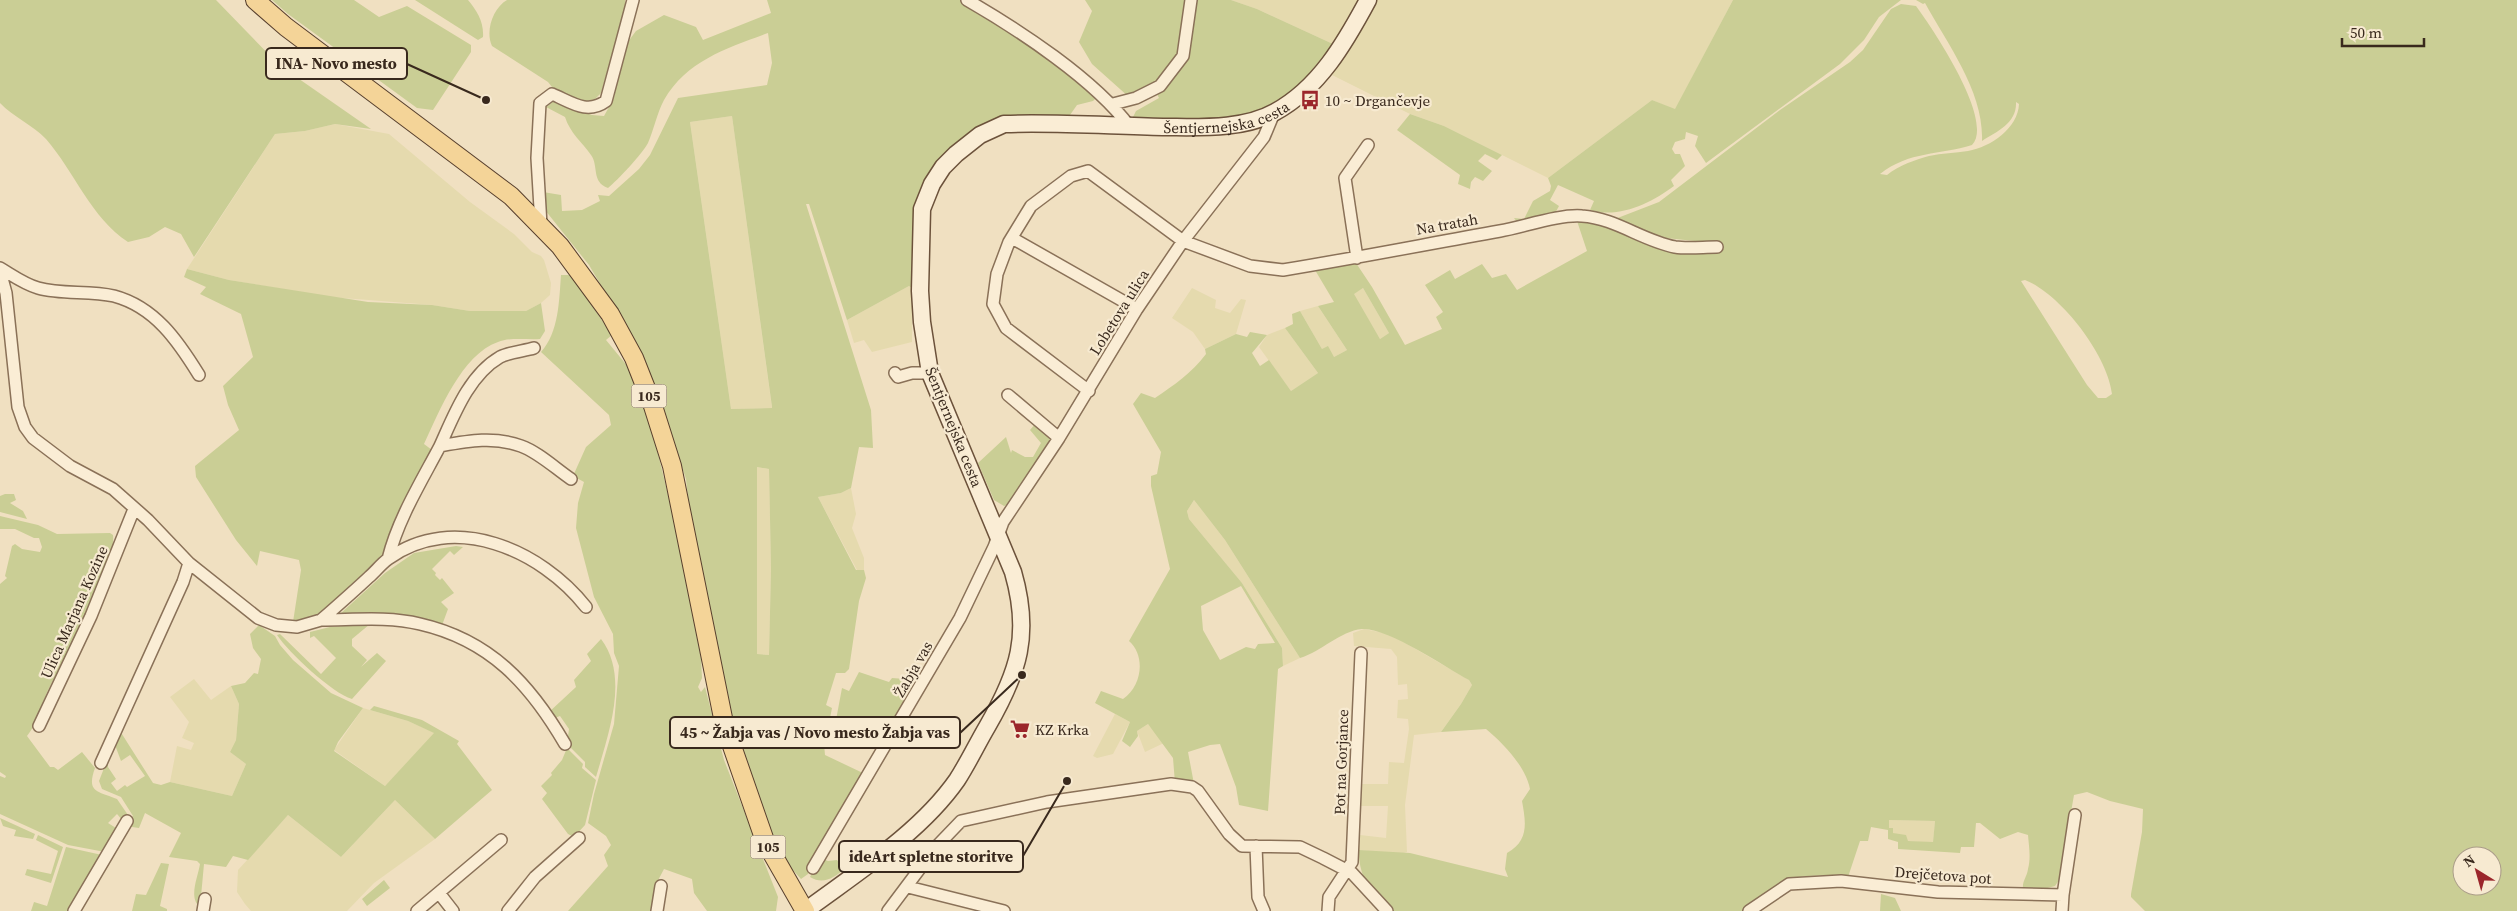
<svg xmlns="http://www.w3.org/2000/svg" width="2517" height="911" font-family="'Source Serif 4',serif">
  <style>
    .farmland { fill: #e5daae }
    .green { fill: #cace95; fill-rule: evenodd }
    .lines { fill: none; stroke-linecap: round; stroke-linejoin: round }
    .street-casing { stroke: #8a7158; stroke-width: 14 }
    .secondary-casing { stroke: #6c523b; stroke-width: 19 }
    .primary-casing { stroke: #573f2d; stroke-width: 20 }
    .street { stroke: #faedd5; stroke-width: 11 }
    .secondary { stroke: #faedd5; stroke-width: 16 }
    .primary { stroke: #f4d498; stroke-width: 18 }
    .labels { text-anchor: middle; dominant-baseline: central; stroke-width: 4.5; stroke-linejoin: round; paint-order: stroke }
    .shield { fill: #f7ead1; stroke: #726353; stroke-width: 1 }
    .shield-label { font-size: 14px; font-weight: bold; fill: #39291d }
    .poi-label { font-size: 15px; fill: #39291d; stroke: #f7ead1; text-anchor: start }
    .street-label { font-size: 15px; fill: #39291d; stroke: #f7ead1 }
    .leader { fill: none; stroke: #39291d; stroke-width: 2 }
    .callout-dot { fill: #39291d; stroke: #f7ead1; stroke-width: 2 }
    .callout { fill: #f7ead1; stroke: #39291d; stroke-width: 2 }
    .callout-label { font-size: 16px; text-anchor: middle; font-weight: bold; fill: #39291d }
  </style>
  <rect width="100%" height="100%" fill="#f0e0c1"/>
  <!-- farmland -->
  <path class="farmland" d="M1231 0H1359L1333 44 1257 9Z
    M1375 0H1733L1675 110 1652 100 1548 178 1444 126 1410 114 1332 75 1358 34Z
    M732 116 772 408 731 409 690 122Z
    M335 124 389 134 470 202 514 234 532 252 541 256 544 260 551 283 550 295 541 303 526 311H470L432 305 330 297 229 280 187 269 275 134 305 131Z
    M909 286 912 288V342L872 352 864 340 854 343 847 320Z
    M1192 288 1216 300 1215 308 1230 313 1241 299 1246 300 1236 334 1205 349 1193 332 1172 318Z
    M1363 288 1389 333 1380 339 1353 294Z
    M1318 306 1347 350 1334 357 1322 349 1300 311Z
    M1285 328 1318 373 1291 391 1259 347 1267 335Z
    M757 467 769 469 771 569 769 655 757 654Z
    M851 488 856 514 852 528 864 558V570H857L818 497 841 493Z
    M1194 500 1225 540 1300 658 1283 666 1282 648 1242 583 1189 519 1187 511Z
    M1364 629 1384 633 1400 640 1469 680 1472 685 1461 704 1441 732 1414 735 1405 805 1407 852 1400 854 1359 850 1360 835 1386 838 1388 806H1361V784H1388L1389 762 1404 763 1409 729 1408 719 1397 718 1398 700 1408 699 1407 684 1398 685 1397 657 1391 649 1354 646 1353 633Z
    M194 679 211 700 231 686 239 704 236 740 230 752 246 764 232 796 170 782 177 746 191 750 194 743 182 738 189 722 170 697Z
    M363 708 408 721 435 733 385 786 334 750Z
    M1115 714 1130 722 1113 754 1097 758 1093 756Z
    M1148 724 1164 743 1145 752 1137 731Z
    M395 800 435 839 374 883 347 911H251L245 904 237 892 238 870 288 815 341 857Z
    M1889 820 1935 821 1933 843 1908 841 1893 833 1889 828Z"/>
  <!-- green -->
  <path class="green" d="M0 0H216L279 65 371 129 335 124 305 131 275 134 194 257 181 234 165 227 149 237 128 242C91 218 74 171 46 139 33 125 13 117 0 103Z
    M272 0H354L379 17 407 6 471 45V52L433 110 417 108 288 14Z
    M415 0H468C477 11 484 22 483 37L478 40Z
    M507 0H625V8L601 93 595 99 585 102 556 92 548 82 492 46C485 31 493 8 507 0Z
    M767 0H963L1016 34 1068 73 1096 98 1093 101 1077 105 1070 115 973 133 914 220 912 288 909 286 847 320 809 204H806L871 410 873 448 859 447 851 488 841 493 818 497 856 570H864L866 578 859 601 849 669 845 673H836L826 705 832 708 830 718 836 720 842 688 849 691 859 672 889 682 892 678 917 680 879 750 839 728 834 734 831 741 824 744 825 755 865 774 808 874 801 879 791 868 770 832 730 721 691 528 686 479 653 381 639 350 589 265 545 210 543 192 561 195 562 211 582 210 600 201 598 195 609 196 639 169 650 155 678 98 767 85 772 63 768 33C728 48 687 60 664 100 657 113 654 129 648 143 643 153 617 181 608 188 591 182 599 166 591 155 582 142 570 133 565 117L546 107 554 101 592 115 604 116 614 98 622 54 627 43 636 31 664 15 696 27 703 40 771 13ZM732 116 772 407V408L731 409 690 122ZM757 467 769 469 771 569 769 655 757 654Z
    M1085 0H1231L1257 9 1333 44 1303 81 1288 95 1267 108 1235 119 1137 122 1133 117 1136 111 1159 98 1154 88 1130 98 1092 64 1079 42 1092 11Z
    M1733 0H1901L1879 17 1864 40 1840 64 1706 163 1695 146 1698 136 1686 132 1685 139 1675 142 1672 149 1675 154H1680L1685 166 1671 180 1674 186C1651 203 1619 219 1590 210L1594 201 1558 185 1550 200 1559 206 1553 217 1519 224 1514 218 1524 219 1533 201 1550 191 1551 186 1548 178 1652 100 1675 109Z
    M1916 0H2517V911H2145L2131 897V894L2142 832 2143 809 2110 801 2087 792 2074 795 2059 880 2055 886 2036 891 2023 889C2022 881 2027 877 2028 869 2031 858 2029 847 2028 835L2018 832 2000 839 1980 823H1976L1974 847H1961L1960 853 1898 849V842L1888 839V830L1871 827 1868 841H1860L1848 877C1792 872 1786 878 1743 911H1393C1372 895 1358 877 1359 850L1410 853 1508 877 1505 869 1507 853C1529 841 1526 823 1522 801L1530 789C1526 767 1503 743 1486 729L1441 732 1461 704 1472 685 1469 680C1445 667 1387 627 1362 629 1340 631 1321 652 1300 658L1225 540 1194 500 1187 511 1189 519 1242 583 1282 648 1283 666 1278 669 1268 811 1239 805 1236 787 1220 744 1210 745 1188 752 1194 784 1175 783 1173 758 1148 724 1137 731 1138 736 1130 747 1122 741 1130 722 1095 703 1101 691 1123 699C1142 686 1146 656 1129 641L1170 569 1151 486V476L1157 474 1161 452 1133 404 1141 393 1155 398C1174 385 1192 373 1206 354L1205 349 1236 334 1247 337 1250 332 1267 335 1252 353 1260 366 1269 360 1291 391 1318 373 1285 328 1293 324 1292 314 1300 311 1322 349 1328 346 1334 357 1347 350 1318 306 1334 302 1315 270 1356 263 1372 287 1405 345 1442 329 1436 317 1443 312 1425 285 1450 270 1455 279 1482 264 1492 278 1506 274 1517 290 1587 251 1577 221C1612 220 1642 244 1675 252 1687 254 1701 253 1714 253V243L1656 237 1615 219 1659 202 1780 110 1850 62 1863 50 1891 9 1901 4 1916 6C1933 29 1995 121 1972 145 1940 155 1909 151 1880 174L1887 175C1899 165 1915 160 1929 156 1942 153 1955 153 1968 151 1991 147 2018 128 2019 104L2016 102C2017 123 1998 131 1982 141 1984 92 1948 45 1925 3L1923 4ZM2025 280C2061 294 2108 356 2112 394L2106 398H2098L2087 385 2021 281ZM1363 288 1389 333 1380 339 1354 294ZM1241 586 1275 643 1258 644 1255 649 1246 647 1220 660 1203 630 1201 606ZM1889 820 1935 821 1933 842 1908 841 1906 835 1893 833V828H1889ZM2462 856H2492V886H2462Z
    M1410 114 1444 126 1502 155 1497 160 1485 154 1478 161 1492 171 1483 181 1475 177 1471 182 1470 189 1458 184 1460 175 1397 130Z
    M187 269 229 280 368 302 432 305 470 311H526L541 303 545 331 540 339C528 340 510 337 498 342 462 354 439 412 424 444L432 450 396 516 383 556 376 564 314 618 293 622 301 570 299 560 260 551 257 566 236 540 196 477 195 466 239 430 228 405 223 386 253 357 241 314 200 294 206 287 184 277Z
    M561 275H571L612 335 606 340 629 368 653 433 671 507 701 658 702 678 698 687 701 692 705 687 724 760 778 897 776 911H707L694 893 692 879 664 869 655 886 652 911H568L608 866 604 855 611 845 606 836 588 823 594 794 614 724 619 666 614 653 613 634 594 597 576 528 578 503 584 482 573 476 586 447 611 425 609 415 541 352C559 332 559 301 561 275Z
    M1037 422 1053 436 1016 498 1010 504 1004 506 994 500 978 463 1006 437 1011 453 1012 450 1025 457H1033L1041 443 1030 430Z
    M5 494H14L16 500 10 503 23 511 27 519 0 512V496Z
    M0 516 38 525 57 534 110 533 113 535C117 577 64 655 46 695 40 709 37 724 27 736L50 767H54L58 770 82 752 95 768C86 793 98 791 117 799L128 815 123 821 117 814 108 823 116 828 117 831 105 852 68 845 0 814V776L5 778 6 776 0 772V584L7 578 5 576 12 546 15 544 22 549 40 552 42 547 39 538H34L15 529H0Z
    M456 546 463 547 454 555 450 551 432 569 436 573 435 575 440 580 442 578 454 593 441 602 448 609 441 628 340 614 385 573 414 553Z
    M370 624 352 639V646L367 660 361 667 377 653 386 661 352 699C332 693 289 653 277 635L280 634 321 674 336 658 314 636 310 638V632L330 627Z
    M259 625 275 636 280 645 293 660 331 693 363 708 338 742 334 751 385 786 434 733 408 721 370 710 374 706 422 720 459 741 457 744 492 790 435 839 395 800 341 857 288 815 248 860 233 856 226 867 204 864 200 907C188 898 198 877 200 864L197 861 169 857 181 833 145 813 139 828 132 827 129 823 133 816 121 797 102 789 99 781 108 758V767L116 779 111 783 117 791 125 785 127 787 145 776 130 755 121 761 115 745 120 731 153 783 161 785 170 782 232 796 246 764 230 752 236 740 239 704 231 686 245 683 254 673 258 674 261 659 253 648 250 634Z
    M601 639C630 677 608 735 596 777L585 767V762L567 744 569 729 560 716 552 719 548 713 576 687 574 680 591 661 587 654Z
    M567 748 583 764 582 768 596 780 585 825 574 837 568 834 542 799 547 793 541 786 552 775 551 773 562 760Z
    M0 818 35 834 33 839 14 836 16 830 3 826Z
    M38 835 63 847 51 883 25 875 27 869 51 874 58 851 36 840Z
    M66 847 102 855 71 911H31L34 902 47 906Z
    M820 858 828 861 837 860 844 869C834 878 823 885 810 877Z
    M161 863 169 864 160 906 167 909V911H132L136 894 146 895Z
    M384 880 390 888 367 906 362 899Z
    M1881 894 1895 898 1901 911H1880Z"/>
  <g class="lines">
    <defs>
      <path id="street" d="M967 0C1019 30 1094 79 1130 127
        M1113 104 1136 98 1160 86 1183 56 1191 0
        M541 225 537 158 540 103 552 94C571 102 587 115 606 101L633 0
        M1012 238 1137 309
        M1357 258 1345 178 1368 145
        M0 268C12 275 24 284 38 288 62 295 89 290 114 296 155 307 178 341 199 375
        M0 271 6 293 18 407 25 427 33 438 70 466 113 489 148 520 189 563 258 618 276 625 297 627 321 620C337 606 353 592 369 577 376 571 381 564 388 559 454 511 541 550 586 607
        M895 373 898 377 912 373H930
        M1089 391 1006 328 993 304 997 274 1009 242 1031 206 1071 176 1088 171 1183 241 1250 266 1283 270C1356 258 1427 244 1500 231 1523 227 1560 214 1582 216 1615 218 1643 241 1675 247 1688 249 1703 247 1717 247
        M1008 395 1059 438
        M440 446C454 415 469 375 500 357 510 352 524 351 534 348
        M388 559C398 519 421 482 440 446 468 441 494 436 521 446 538 452 555 468 571 479
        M321 620C353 620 388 616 420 624 490 640 530 684 565 744
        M39 726 91 616 134 509
        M101 763 183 582 189 563
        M1256 846 1258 897 1264 911
        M813 868 960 618 994 547 1003 522 1059 438 1137 309 1183 241 1264 137 1274 113
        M908 887 1004 911
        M439 893 453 911
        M74 911 127 821
        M203 911 205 899
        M417 911 501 840
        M508 911 535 877 579 838
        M657 911 661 886
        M888 911 936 847 961 821 1047 802 1171 784 1192 787 1198 791 1229 834 1242 846 1300 847 1323 858 1352 873 1387 911
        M1328 911 1329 897 1352 862 1361 653
        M1749 911 1789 884 1841 881 1938 892 2063 895
        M2062 911 2063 895 2075 815"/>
      <g id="secondary">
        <path id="s1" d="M805 911C856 873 920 833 957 780 968 763 977 744 987 727 1019 672 1031 634 1013 572L930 373 922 322 920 291 922 209 932 184 943 167 956 154 980 135 1004 124C1057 122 1110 126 1163 127 1198 127 1243 130 1275 112 1319 88 1345 43 1368 0"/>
      </g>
      <path id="primary" d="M255 0 286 27 511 196 560 246 610 314 634 358 653 406 672 466 724 723 765 841 805 911"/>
    </defs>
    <!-- street casing -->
    <use href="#street" class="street-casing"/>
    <!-- secondary casing -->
    <use href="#secondary" class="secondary-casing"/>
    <!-- primary casing -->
    <use href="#primary" class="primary-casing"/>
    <!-- street -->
    <use href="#street" class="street"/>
    <!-- secondary -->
    <use href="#secondary" class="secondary"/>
    <!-- primary -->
    <use href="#primary" class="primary"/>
  </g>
  <!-- icons -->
  <defs>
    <symbol id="bus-bare" viewBox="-9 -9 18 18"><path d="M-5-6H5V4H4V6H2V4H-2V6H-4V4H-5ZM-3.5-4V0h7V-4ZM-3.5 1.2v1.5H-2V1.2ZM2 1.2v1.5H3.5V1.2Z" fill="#9b262b" stroke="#f7ead1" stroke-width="2.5" paint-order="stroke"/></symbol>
    <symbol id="supermarket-bare" viewBox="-9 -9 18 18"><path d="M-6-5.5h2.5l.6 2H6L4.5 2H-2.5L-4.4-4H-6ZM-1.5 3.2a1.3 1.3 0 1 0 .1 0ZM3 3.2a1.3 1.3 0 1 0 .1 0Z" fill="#9b262b" stroke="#f7ead1" stroke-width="2.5" paint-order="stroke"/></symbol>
  </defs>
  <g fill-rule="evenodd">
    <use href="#bus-bare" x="1296" y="86" width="28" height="28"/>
    <use href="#supermarket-bare" x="1006" y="715" width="28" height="28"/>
  </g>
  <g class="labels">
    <!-- shield labels -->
    <g class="shield">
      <rect x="631.5" y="384.5" width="35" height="23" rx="4"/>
      <rect x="750.5" y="835.5" width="35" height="23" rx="4"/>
    </g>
    <g class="shield-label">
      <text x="649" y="396">105</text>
      <text x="768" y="847">105</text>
    </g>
    <!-- poi labels -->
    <g class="poi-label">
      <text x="1325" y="100">10 ~ Drgančevje</text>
      <text x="1035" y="729">KZ Krka</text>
    </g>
    <!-- street labels -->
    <g class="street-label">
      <text stroke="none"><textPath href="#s1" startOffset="1152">Šentjernejska cesta</textPath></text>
      <text transform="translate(1447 224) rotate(-10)">Na tratah</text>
      <text transform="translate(1119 312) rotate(-58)">Lobetova ulica</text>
      <text transform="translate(954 427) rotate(68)">Šentjernejska cesta</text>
      <text transform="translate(74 612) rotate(-66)">Ulica Marjana Kozine</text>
      <text transform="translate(913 669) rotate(-60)">Žabja vas</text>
      <text transform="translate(1341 762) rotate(-88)">Pot na Gorjance</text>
      <text transform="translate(1943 875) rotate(4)">Drejčetova pot</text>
    </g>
  </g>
  <!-- callouts -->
  <path class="leader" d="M486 100L407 64M1022 675L960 733M1067 781L1023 856"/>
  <g class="callout-dot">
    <circle cx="486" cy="100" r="5"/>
    <circle cx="1022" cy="675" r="5"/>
    <circle cx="1067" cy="781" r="5"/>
  </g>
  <g class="callout">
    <rect x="266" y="48" width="141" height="31" rx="5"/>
    <rect x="670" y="717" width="290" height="31" rx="5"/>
    <rect x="839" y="841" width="184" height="31" rx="5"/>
  </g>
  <g class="callout-label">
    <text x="336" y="69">INA- Novo mesto</text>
    <text x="815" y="738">45 ~ Žabja vas / Novo mesto Žabja vas</text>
    <text x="931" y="862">ideArt spletne storitve</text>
  </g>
  <!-- north arrow -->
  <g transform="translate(2477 871) rotate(323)"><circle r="24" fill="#f7ead1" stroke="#ab9d89"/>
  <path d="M0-4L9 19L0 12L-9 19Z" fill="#9b262b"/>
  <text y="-8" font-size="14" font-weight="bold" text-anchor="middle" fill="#39291d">N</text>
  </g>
  <!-- scale -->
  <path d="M2342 38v8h82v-8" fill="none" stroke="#39291d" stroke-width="2.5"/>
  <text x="2350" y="38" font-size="15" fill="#39291d" stroke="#f7ead1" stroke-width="4" paint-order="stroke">50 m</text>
</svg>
